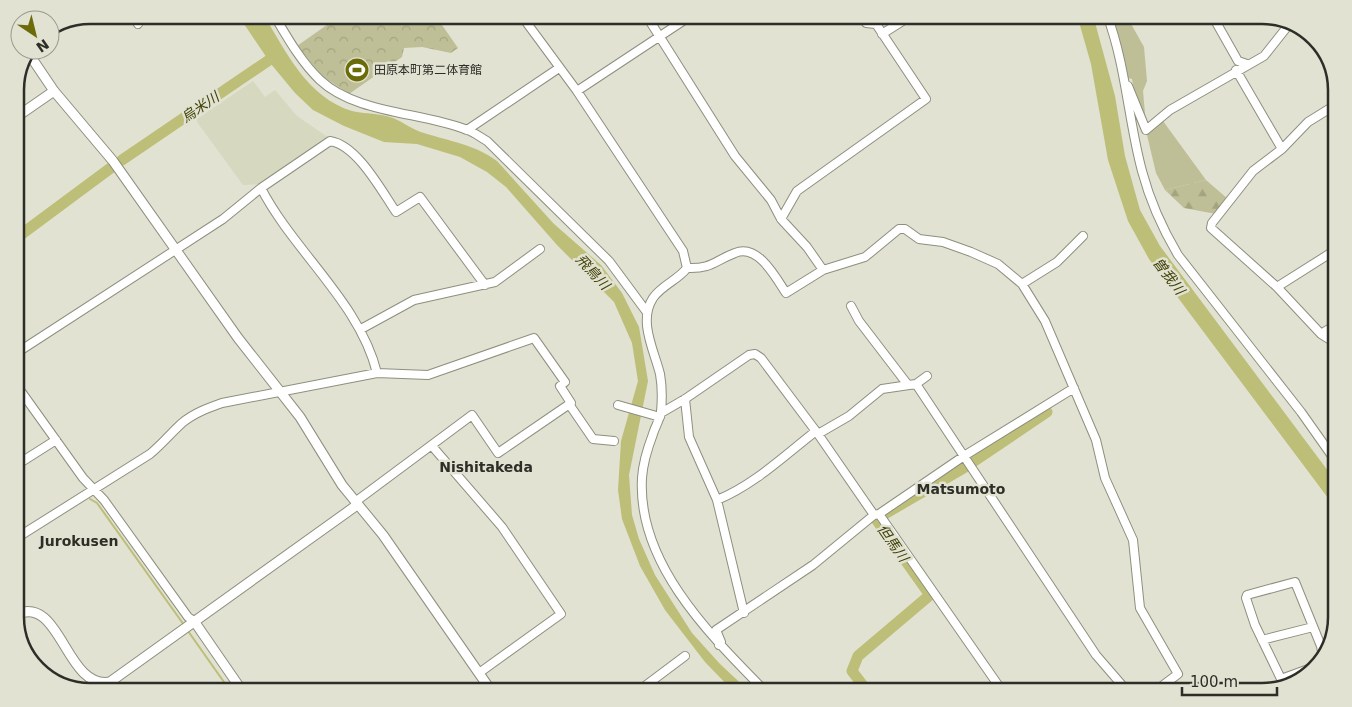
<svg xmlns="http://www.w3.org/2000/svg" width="1352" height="707" font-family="'DejaVu Sans','Noto Sans JP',sans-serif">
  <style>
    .built { fill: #d6d8c0 }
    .green { fill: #bebf96 }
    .forest { fill: url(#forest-firs) }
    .park { fill: url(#park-crowns) }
    .water { fill: #bdbe77 }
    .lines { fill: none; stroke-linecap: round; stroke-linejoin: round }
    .stream { stroke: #bdbe77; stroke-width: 2 }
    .river { stroke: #bdbe77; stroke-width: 11 }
    .minor-casing { stroke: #8e8f7f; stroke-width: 10 }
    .tertiary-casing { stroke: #8e8f7f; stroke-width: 11 }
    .minor { stroke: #fff; stroke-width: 8 }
    .tertiary { stroke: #fff; stroke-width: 9 }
    .labels { text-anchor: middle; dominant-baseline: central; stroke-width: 5; stroke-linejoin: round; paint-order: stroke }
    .poi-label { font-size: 12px; fill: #2e2e28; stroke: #e1e2d1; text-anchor: start }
    .water-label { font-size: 14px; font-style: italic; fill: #414108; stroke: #e1e2d1 }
    .neighbourhood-label { font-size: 14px; font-weight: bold; fill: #2e2e28; stroke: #e1e2d1 }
    .rim { fill: none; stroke: #2e2e28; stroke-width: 2.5 }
  </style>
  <defs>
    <pattern id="forest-firs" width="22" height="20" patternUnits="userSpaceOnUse" patternTransform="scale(1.25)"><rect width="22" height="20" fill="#bebf96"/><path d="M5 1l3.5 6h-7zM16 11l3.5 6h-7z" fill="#a4a481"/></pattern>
    <pattern id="park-crowns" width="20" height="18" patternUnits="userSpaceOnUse" patternTransform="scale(1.25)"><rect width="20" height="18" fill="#bebf96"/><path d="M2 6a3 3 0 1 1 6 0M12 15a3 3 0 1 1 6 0" fill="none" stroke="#a4a481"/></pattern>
  </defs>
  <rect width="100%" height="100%" fill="#e1e2d1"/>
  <!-- built -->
  <path class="built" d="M253 81 265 97 275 90 297 116 329 138 263 184 243 185 197 122V119Z"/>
  <!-- green -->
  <path class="green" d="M1110 15H1126L1144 47 1147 81 1143 91 1146 125 1137 106 1132 79 1128 78Z
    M1163 121 1206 180 1165 190 1156 173 1147 135Z"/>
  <!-- forest -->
  <path class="forest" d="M1206 180 1228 199 1216 214 1184 208 1165 190Z"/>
  <!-- park -->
  <path class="park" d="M341 15H435L458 48 451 53 422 47 404 48 402 57 349 94 322 76 297 46Z"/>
  <!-- water -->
  <path class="water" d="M238 15H264C285 51 308 98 352 111 365 114 380 113 393 118 403 122 413 130 424 133 449 141 476 145 497 161L554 224 601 265 622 293 639 327 648 381 629 475 632 515 639 539 655 575 692 633 720 664 750 692H734L705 662 665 610 640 566 622 519 618 490 621 441 638 381 632 343 614 302 557 245 506 187 487 172 460 157 417 144 384 142 344 126 313 110 295 93 271 64Z
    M1077 15H1093L1115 96 1125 156 1140 210 1160 246 1337 483V510L1149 259 1128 221 1108 160 1091 64Z"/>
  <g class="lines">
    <!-- stream -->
    <path class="stream" d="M90 499 97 503 184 625
      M188 631 231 692"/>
    <!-- river -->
    <path class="river" d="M122 160 278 54
      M15 239 112 167
      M868 692 852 671 858 656 930 595 876 519 967 466 1047 412"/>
    <defs>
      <path id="minor" d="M132 15 138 24
        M274 15C287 37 301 62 320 80 356 114 423 112 467 130 474 132 480 137 487 141L609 261 646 311
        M521 15 577 91 683 251 687 268C678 280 662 285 653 298 638 321 654 350 660 374 662 385 662 401 661 412 660 419 655 427 653 434 648 447 643 463 642 478 637 564 711 636 766 692
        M646 15 735 156 771 200 781 219 807 247 823 270
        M1107 15C1126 66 1128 119 1142 171 1150 201 1162 228 1178 255L1301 412 1337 463
        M1212 15 1238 61 1247 64
        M882 34 912 15
        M1236 70 1282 149 1253 171 1212 223 1211 228 1277 287 1321 334 1337 344
        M1128 86 1146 130 1170 110 1264 56 1291 22
        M577 91 692 15
        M467 130 559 68
        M1282 149 1308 122 1337 104
        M261 188C294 252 360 303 377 373
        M781 219 797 191 926 99 876 24 866 23 861 15
        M687 268C712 269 714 261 735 253 758 243 776 278 786 293L823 270 865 257 899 229H905L919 239 943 242 971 252 998 264 1022 284 1045 321 1096 440 1105 478 1133 540 1140 608 1178 674 1154 692
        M1022 284 1057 262 1083 236
        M1277 287 1337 249
        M851 306 859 321 908 385
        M361 329 414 300 495 282 540 249
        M1321 334 1337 324
        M15 354 223 219 261 188 330 141C357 145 381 190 396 212L420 197 485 285
        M15 383 83 478 104 500 188 617 194 621
        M916 384 1096 655 1128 692
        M685 399 689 437 717 500 744 613
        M569 404 593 439 614 441
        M618 405 660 417
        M661 413 685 399 749 355 755 354 761 358 818 434 874 515
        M818 434 849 416 882 389 916 384 927 376
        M432 446 502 527 561 614 479 673
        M15 466 56 440
        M717 500C754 485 785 455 816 431
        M879 514 964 456 1074 388
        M15 539 150 454C162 444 171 433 182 423 194 413 208 408 222 403L377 373 428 375 534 338 565 382 560 386 571 403 498 453 472 415 355 502
        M1262 640 1313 627
        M719 645 721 642 716 630 813 565 874 515 879 514 1003 692
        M1281 679 1314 667
        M1284 685 1255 625 1246 598 1247 595 1295 582 1321 646 1323 657
        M637 692 685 656"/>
      <path id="tertiary" d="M29 54 54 91 113 161 238 338 300 417 342 485 383 535 492 692
        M15 118 54 91
        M15 615C61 592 65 690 110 682L357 505
        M194 621 243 692"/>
    </defs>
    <!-- minor casing -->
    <use href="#minor" class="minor-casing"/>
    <!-- tertiary casing -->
    <use href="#tertiary" class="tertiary-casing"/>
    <!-- minor -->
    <use href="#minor" class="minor"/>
    <!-- tertiary -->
    <use href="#tertiary" class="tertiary"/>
  </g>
  <!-- icons -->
  <defs>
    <symbol id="stadium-disc" viewBox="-11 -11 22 22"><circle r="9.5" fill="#6c6b0a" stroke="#e1e2d1"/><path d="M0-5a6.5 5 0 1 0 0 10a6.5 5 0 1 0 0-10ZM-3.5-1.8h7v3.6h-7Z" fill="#fff"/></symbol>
  </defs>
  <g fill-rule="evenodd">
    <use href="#stadium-disc" x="343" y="56" width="28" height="28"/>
  </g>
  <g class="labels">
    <!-- poi labels -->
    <g class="poi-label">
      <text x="374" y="70">田原本町第二体育館</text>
    </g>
    <!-- water labels -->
    <g class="water-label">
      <text transform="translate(200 107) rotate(-34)">烏米川</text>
      <text transform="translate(593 272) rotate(47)">飛鳥川</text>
      <text transform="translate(1169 276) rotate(53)">曽我川</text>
      <text transform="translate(893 543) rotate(55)">但馬川</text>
    </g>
    <!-- neighbourhood labels -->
    <g class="neighbourhood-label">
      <text x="486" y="467">Nishitakeda</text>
      <text x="961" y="489">Matsumoto</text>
      <text x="79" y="541">Jurokusen</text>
    </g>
  </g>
  <!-- crop -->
  <path d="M0 0H1352V707H0ZM90 24H1262A66 66 0 0 1 1328 90V617A66 66 0 0 1 1262 683H90A66 66 0 0 1 24 617V90A66 66 0 0 1 90 24Z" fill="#e1e2d1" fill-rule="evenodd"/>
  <path class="rim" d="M90 24H1262A66 66 0 0 1 1328 90V617A66 66 0 0 1 1262 683H90A66 66 0 0 1 24 617V90A66 66 0 0 1 90 24Z"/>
  <!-- north arrow -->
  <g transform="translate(35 35) rotate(145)"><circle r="24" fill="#e1e2d1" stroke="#999a8d"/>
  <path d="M0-4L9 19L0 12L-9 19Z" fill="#6c6b0a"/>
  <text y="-8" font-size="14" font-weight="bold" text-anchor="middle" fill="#2e2e28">N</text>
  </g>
  <!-- scale -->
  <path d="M1182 687v8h95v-8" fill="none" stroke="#2e2e28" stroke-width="2.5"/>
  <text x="1190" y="687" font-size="15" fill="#2e2e28" stroke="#e1e2d1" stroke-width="4" paint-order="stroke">100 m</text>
</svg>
